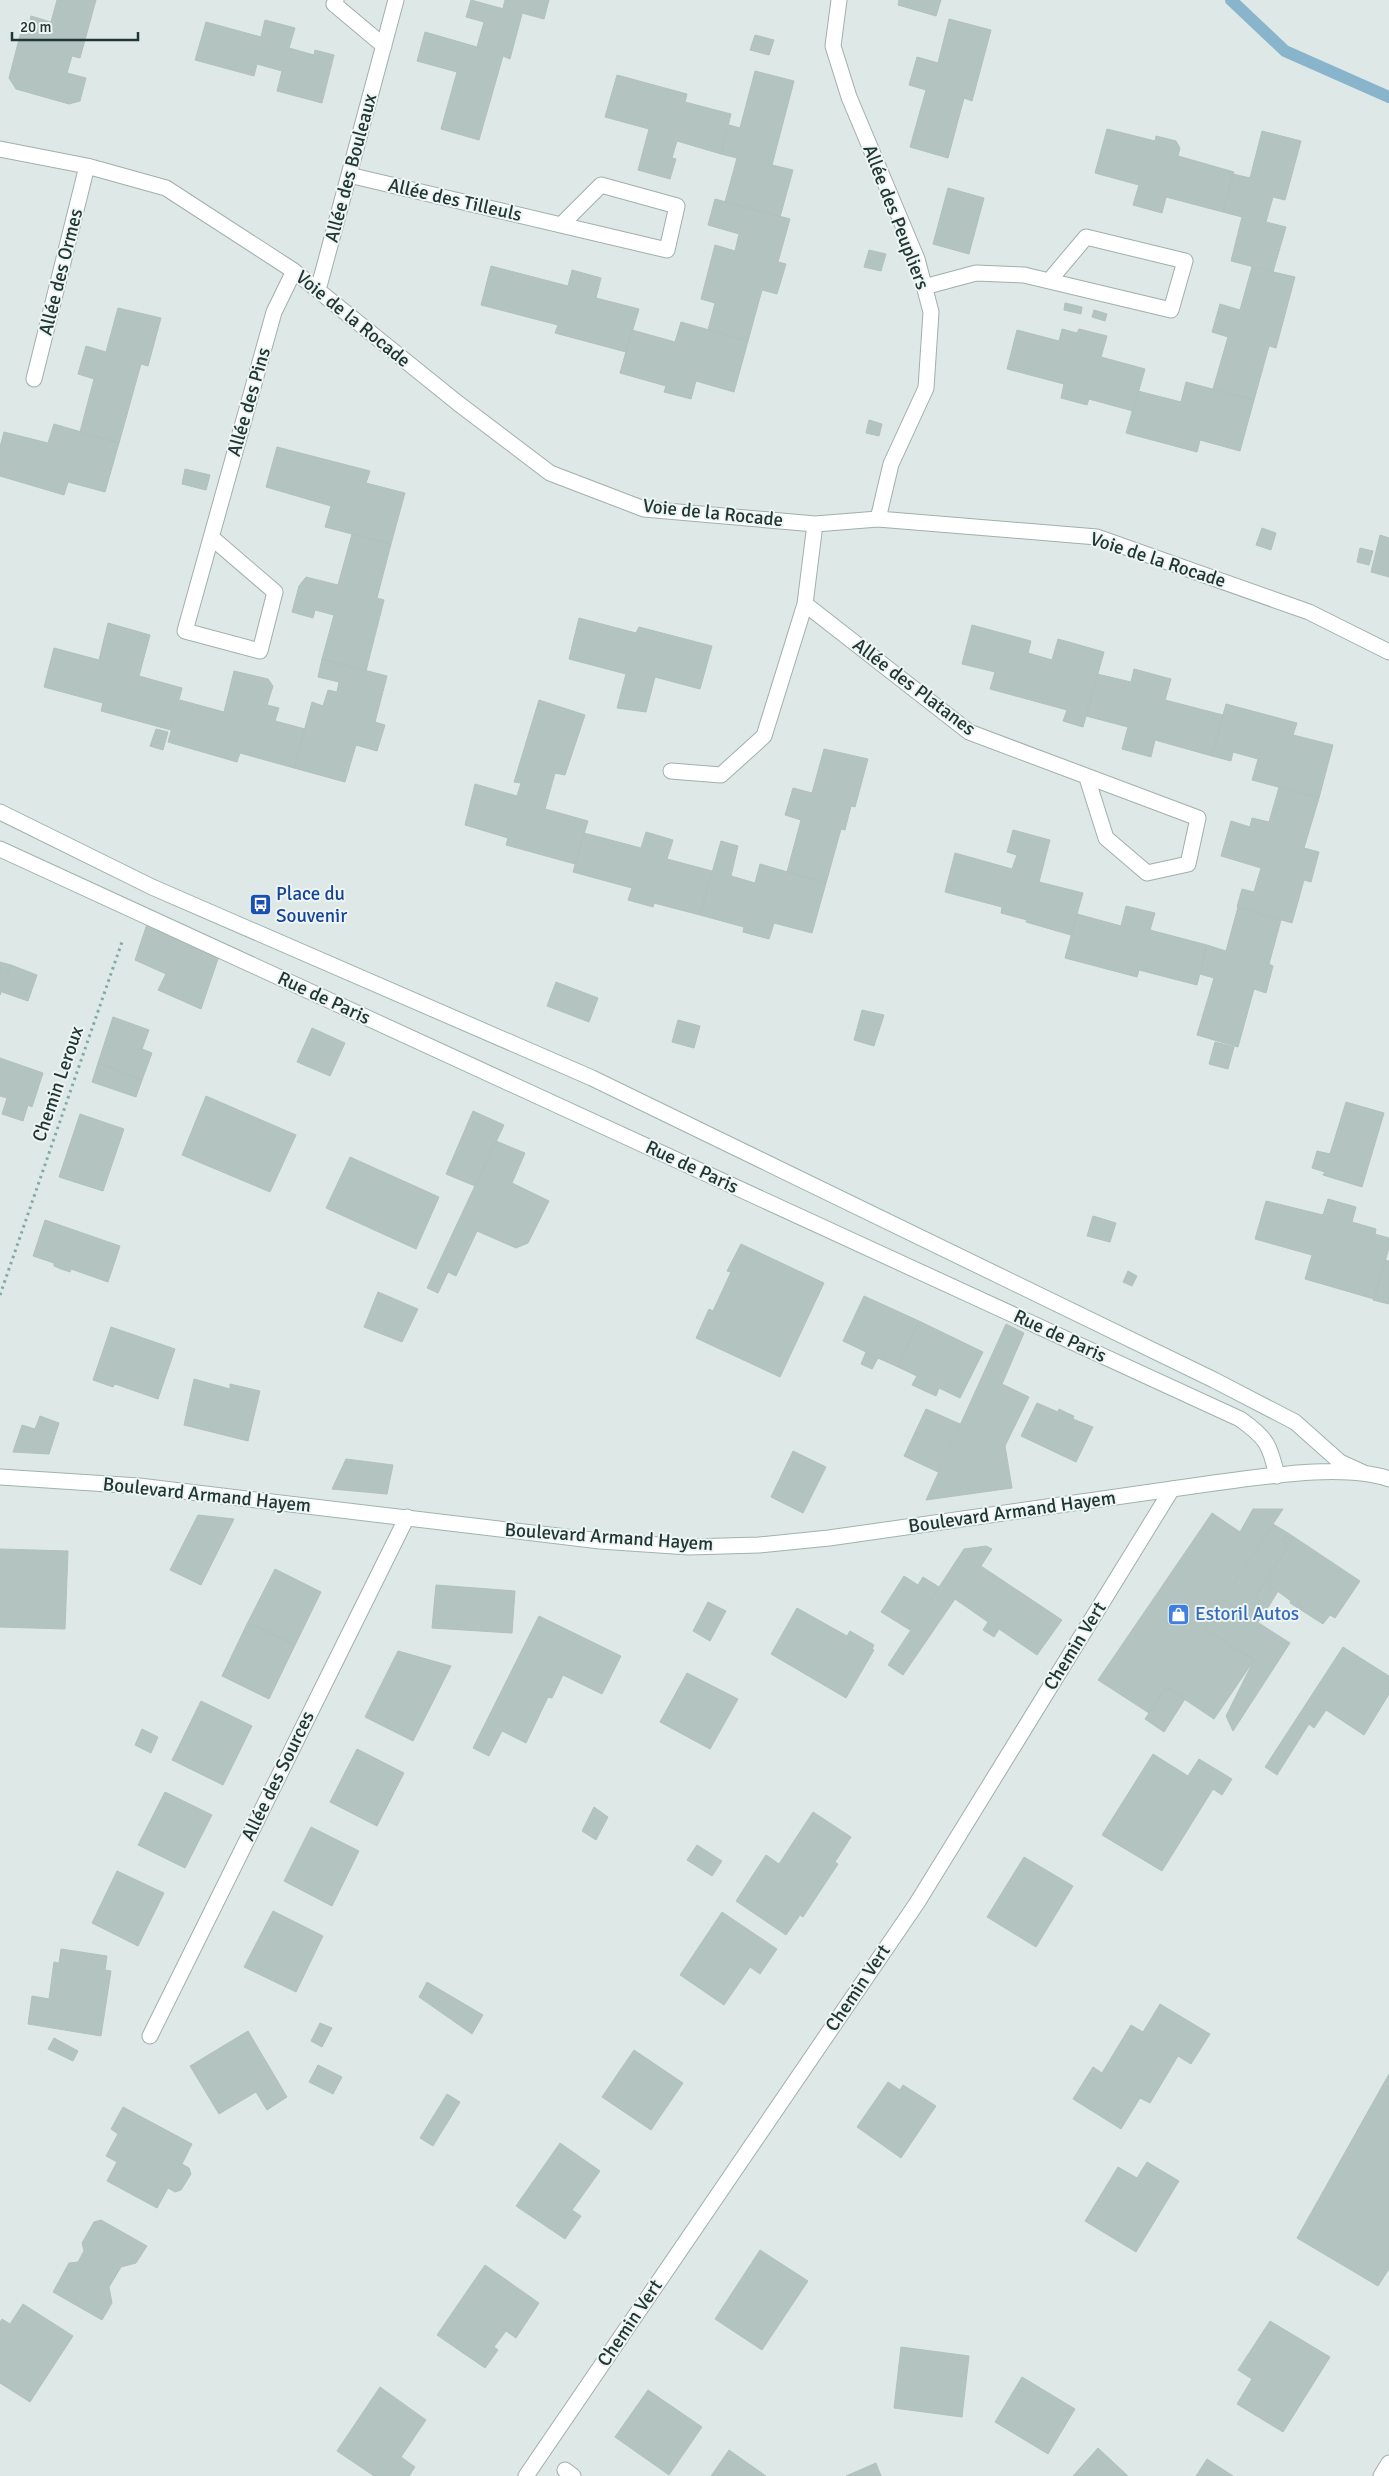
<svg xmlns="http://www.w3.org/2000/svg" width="1389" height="2476" font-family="Signika,sans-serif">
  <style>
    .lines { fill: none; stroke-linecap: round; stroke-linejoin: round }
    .stream { stroke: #88b5cb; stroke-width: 12 }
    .building { fill: #b3c3bf; stroke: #b1c1be }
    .minor-casing { stroke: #a1afad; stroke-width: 17 }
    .tertiary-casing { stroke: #a1afad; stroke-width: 17 }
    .secondary-casing { stroke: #9eb3af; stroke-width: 17 }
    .path { stroke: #80aaa5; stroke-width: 3; stroke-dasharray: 2.5 4; stroke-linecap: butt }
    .minor { stroke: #fff; stroke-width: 15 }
    .tertiary { stroke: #fff; stroke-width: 15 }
    .secondary { stroke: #fff; stroke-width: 15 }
    .labels { text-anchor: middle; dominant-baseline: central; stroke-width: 4; stroke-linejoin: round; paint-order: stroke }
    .street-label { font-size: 19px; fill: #203735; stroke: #eef5f3 }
    .transit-label { font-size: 19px; fill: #164399; stroke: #eef5f3; text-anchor: start }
    .shop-label { font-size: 19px; fill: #366cbe; stroke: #eef5f3; text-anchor: start }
  </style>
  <rect width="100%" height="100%" fill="#dee8e6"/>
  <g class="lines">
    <!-- stream -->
    <path class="stream" d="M1231 0 1285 51 1389 97"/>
  </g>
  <!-- building -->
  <path class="building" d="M57 0H96L80 58 72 56 67 73 86 78 80 101 69 104 16 89 9 78 24 20 30 22 31 16 51 22Z
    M471 0 522 14 510 59 503 56 479 140 441 129 457 72 417 61 425 32 477 47 484 22 466 17Z
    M505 0H549L544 19 503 8Z
    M899 0H941L936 16 898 5Z
    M949 19 991 30 972 101 964 98 948 158 910 147 926 90 909 85 917 57 938 63Z
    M265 20 295 28 289 48 314 55 315 50 334 55 322 103 277 91 282 71 257 64 254 76 195 60 206 22 261 37Z
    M755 35 774 40 769 55 750 50Z
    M755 71 794 81 772 165 793 170 780 217 725 202 737 158 721 154 729 125 740 128Z
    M617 75 687 94 685 102 731 114 721 154 677 141 672 158 676 159 670 179 638 170 649 129 605 117Z
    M1107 129 1155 141 1156 136 1176 141 1180 148 1178 156 1234 172 1223 212 1166 197 1162 213 1133 205 1139 185 1095 173Z
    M1262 131 1301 141 1285 200 1273 197 1266 222 1286 227 1273 272 1231 261 1242 217 1223 212 1233 174 1250 178Z
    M948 188 984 198 969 254 933 244Z
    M715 199 790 219 778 262 786 264 777 294 762 290 748 341 708 330 715 303 701 299 715 245 735 251 739 234 708 225Z
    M869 250 886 254 881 271 864 267Z
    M491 266 568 286 572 270 601 278 596 298 639 309 626 352 555 333 558 325 481 305Z
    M1252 267 1295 277 1276 348 1269 346 1254 400 1213 389 1228 337 1212 332 1220 304 1240 310Z
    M1065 303 1082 307 1081 314 1064 310Z
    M118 308 161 318 148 366 141 364 119 443 80 432 94 379 78 374 86 346 106 352Z
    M1094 310 1107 314 1105 321 1092 317Z
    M681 322 748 341 734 392 696 381 691 399 664 392 666 386 620 373 632 330 675 342Z
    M1062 329 1077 333 1079 329 1107 336 1101 357 1145 369 1133 411 1089 399 1087 405 1061 398 1064 384 1007 369 1017 330 1059 341Z
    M1186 382 1254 400 1240 451 1200 440 1197 452 1126 433 1138 391 1181 402Z
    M869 420 882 424 879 436 866 433Z
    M54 424 119 443 105 492 68 482 64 495 0 476V447L4 432 48 443Z
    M277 447 370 471 366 483 405 493 391 544 325 527 331 506 266 487Z
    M185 469 210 475 206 490 182 484Z
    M1262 528 1276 533 1271 550 1256 545Z
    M352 534 391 544 377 598 384 600 366 671 322 659 334 615 315 610 313 618 292 612 299 586 306 577 338 585Z
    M1380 535 1389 538V577L1371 572Z
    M1360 548 1373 551 1369 565 1357 562Z
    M579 618 636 633 639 627 712 646 700 689 655 677 646 712 617 708 626 674 569 659Z
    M108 623 150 635 139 676 182 688 171 730 101 711 103 703 44 687 54 648 99 660Z
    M972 625 1031 641 1028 653 1052 660 1058 639 1104 652 1083 727 1063 721 1067 710 990 689 995 672 962 664Z
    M322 659 387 676 375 722 385 725 377 751 356 745 345 782 294 768 312 702 323 706 328 690 337 692 339 682 318 677Z
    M1134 669 1171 679 1165 700 1223 715 1212 756 1155 740 1151 757 1122 749 1128 727 1086 716 1097 674 1131 682Z
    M234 671 268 679 273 686 267 705 279 708 275 721 305 729 294 768 240 753 237 762 168 742 180 700 224 712Z
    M539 700 585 715 565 775 555 773 545 809 588 821 575 864 506 845 508 838 465 825 475 784 517 796 521 783 514 782Z
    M1226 704 1297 723 1293 735 1333 745 1319 798 1252 780 1258 759 1233 752 1231 761 1212 756Z
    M156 729 168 732 163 750 150 746Z
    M824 749 868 759 855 807 851 806 845 830 841 829 826 883 787 872 801 820 785 815 793 788 812 793Z
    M1279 787 1319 798 1304 848 1319 852 1311 882 1304 880 1292 923 1237 907 1242 889 1254 892 1261 868 1221 856 1231 821 1250 827 1252 818 1269 822Z
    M1013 830 1050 840 1039 882 1083 893 1071 935 1026 922 1027 920 1001 913 1002 907 945 892 955 853 1012 869 1017 855 1007 852Z
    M646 832 673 840 667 859 712 871 700 915 654 903 653 907 628 900 632 888 573 872 584 833 641 848Z
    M721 841 738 846 731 876 755 883 760 864 826 883 812 933 774 923 769 939 743 932 744 927 700 915Z
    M1126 906 1155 913 1150 930 1207 945 1197 985 1139 970 1137 977 1065 958 1077 914 1121 926Z
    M1238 907 1281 920 1269 964 1273 966 1266 993 1254 989 1238 1047 1197 1035 1214 978 1200 974 1207 945 1226 951Z
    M147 924 219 956 201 1009 158 990 166 974 135 960Z
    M0 962 11 965 0 995Z
    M11 965 37 975 28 1001 2 992Z
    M556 982 598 998 589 1022 547 1006Z
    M862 1010 884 1015 874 1046 854 1040Z
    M113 1017 149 1030 142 1049 152 1053 142 1080 98 1063Z
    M678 1020 700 1026 694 1048 672 1042Z
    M312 1028 345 1043 330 1076 297 1062Z
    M1215 1042 1234 1047 1228 1069 1209 1064Z
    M0 1058 43 1073 32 1107 28 1105 23 1121 2 1114 7 1098 0 1096Z
    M98 1063 142 1080 136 1097 92 1082Z
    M206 1096 296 1135 270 1192 182 1155Z
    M1346 1102 1384 1113 1362 1187 1323 1175 1325 1172 1312 1168 1317 1151 1330 1154Z
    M473 1111 504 1125 475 1186 446 1174Z
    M80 1114 124 1129 103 1191 59 1177Z
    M496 1141 525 1153 512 1183 549 1201 528 1243 516 1248 477 1231 456 1276 448 1272 438 1293 427 1288Z
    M350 1157 439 1197 416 1249 326 1208Z
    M1328 1199 1356 1207 1352 1222 1376 1229 1375 1234 1389 1238V1248L1374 1299 1305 1279 1312 1255 1255 1239 1266 1201 1323 1215Z
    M1093 1216 1116 1223 1110 1242 1087 1236Z
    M45 1220 120 1246 108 1282 71 1269 70 1272 61 1269 54 1266V1263L33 1256Z
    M741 1244 824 1283 780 1377 696 1338 709 1309 713 1311 731 1272 727 1271Z
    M1385 1260 1389 1261V1304L1373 1300Z
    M1128 1271 1137 1276 1132 1286 1123 1282Z
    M378 1292 418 1309 402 1342 364 1327Z
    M864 1296 919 1321 898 1367 878 1358 872 1369 861 1364 866 1352 843 1341Z
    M919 1321 983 1352 960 1398 939 1388 936 1396 912 1385 917 1376 898 1367Z
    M1006 1324 1024 1333 1002 1384 1029 1397 1005 1446 1012 1488 926 1500Z
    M111 1327 175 1349 158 1399 115 1384 113 1387 93 1380Z
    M194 1379 230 1389V1384L260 1391 248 1441 184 1425Z
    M1037 1403 1058 1412 1059 1409 1067 1413 1074 1416 1073 1419 1093 1427 1076 1462 1021 1436Z
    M926 1409 960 1424 938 1472 904 1456Z
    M40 1416 59 1423 49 1454 13 1452 22 1425 35 1429Z
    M793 1451 826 1467 803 1513 771 1497Z
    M346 1459 393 1465 387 1494 332 1489Z
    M1253 1509H1283L1204 1628 1254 1660 1214 1719 1166 1687 1149 1713 1098 1680 1212 1513 1240 1532Z
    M198 1515 234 1519 201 1585 170 1570Z
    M1273 1524 1288 1533 1283 1541 1289 1545 1255 1597 1269 1606 1258 1622 1223 1600Z
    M1288 1533 1360 1581 1335 1618 1330 1615 1323 1624 1290 1603 1291 1601 1269 1585 1273 1578 1269 1576 1289 1545 1283 1541Z
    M986 1546 992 1549 981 1566 1062 1620 1037 1655 999 1629 994 1637 983 1630 988 1622 955 1599 903 1675 888 1665 964 1549Z
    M0 1549 68 1551 65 1629 0 1627Z
    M275 1569 321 1592 295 1645 248 1622Z
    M904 1576 918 1585 923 1577 939 1587 910 1630 881 1612Z
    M1269 1576 1273 1578 1269 1585 1278 1591 1269 1606 1255 1597Z
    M436 1585 515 1591 512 1633 432 1628Z
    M1223 1600 1290 1643 1233 1731 1226 1716 1254 1660 1204 1628Z
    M708 1602 726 1611 710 1641 693 1631Z
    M797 1608 847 1636 850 1631 874 1645 872 1649 874 1650 846 1698 771 1654Z
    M539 1616 621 1656 602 1694 563 1675 552 1698 548 1697 526 1743 502 1731 489 1756 473 1748Z
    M248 1622 295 1645 269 1699 222 1676Z
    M1343 1647 1389 1676V1694L1364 1735 1326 1710 1314 1728 1309 1724 1277 1775 1265 1767Z
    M398 1651 451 1666 413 1741 365 1717Z
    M687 1673 738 1699 710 1749 660 1722Z
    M1166 1687 1185 1699 1164 1732 1145 1719Z
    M201 1701 252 1726 223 1785 172 1760Z
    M142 1729 158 1737 151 1753 135 1745Z
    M357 1749 404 1773 377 1826 330 1802Z
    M1153 1754 1188 1776 1199 1759 1232 1779 1222 1795 1213 1789 1162 1871 1102 1835Z
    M165 1792 212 1815 185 1868 138 1845Z
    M594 1807 608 1817 596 1840 582 1831Z
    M813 1812 851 1837 835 1862 838 1864 803 1917 800 1915 786 1935 736 1901 766 1855 779 1864Z
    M311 1827 359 1851 332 1906 284 1881Z
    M697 1845 722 1861 712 1876 687 1860Z
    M1024 1857 1073 1886 1036 1947 987 1917Z
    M117 1871 164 1893 138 1946 92 1923Z
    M273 1911 323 1936 296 1992 244 1967Z
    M722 1912 777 1949 760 1974 750 1967 724 2005 680 1975Z
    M61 1949 107 1956 105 1970 111 1971 101 2036 28 2024 32 1996 49 1999 54 1962 59 1963Z
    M427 1982 483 2015 472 2034 419 1997Z
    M1160 2004 1210 2034 1191 2064 1178 2056 1150 2103 1140 2098 1121 2129 1073 2099 1093 2067 1102 2073 1131 2025 1143 2032Z
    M320 2023 332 2028 322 2047 311 2041Z
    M248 2031 287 2097 267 2110 256 2092 219 2114 190 2066Z
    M54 2038 78 2051 73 2061 48 2049Z
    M634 2050 683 2083 651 2130 602 2097Z
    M318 2065 342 2077 333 2094 309 2082Z
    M1389 2074V2269L1378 2286 1297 2238Z
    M888 2082 900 2090 903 2085 936 2106 901 2158 857 2127Z
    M447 2094 460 2102 433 2146 420 2138Z
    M123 2107 192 2144 182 2164 189 2168 191 2174 181 2190 175 2192 168 2188 157 2208 107 2181 117 2162 106 2156 118 2134 111 2129Z
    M560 2143 600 2171 572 2210 581 2216 565 2239 516 2206Z
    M1147 2162 1179 2181 1136 2252 1085 2221 1118 2167 1137 2178Z
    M101 2220 147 2246 136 2263 121 2267 109 2287 112 2303 102 2320 53 2292 69 2263 78 2262 84 2251 82 2243 94 2222Z
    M760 2250 808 2281 762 2350 715 2319Z
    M485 2265 539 2303 516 2338 506 2331 494 2347 498 2350 485 2368 437 2335Z
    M23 2304 73 2336 30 2402 0 2383V2322L2 2319 10 2324Z
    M1270 2321 1330 2357 1283 2432 1237 2404 1252 2379 1238 2370Z
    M901 2347 969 2356 962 2417 894 2408Z
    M1022 2377 1075 2409 1048 2454 995 2422Z
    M380 2387 426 2420 401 2457 415 2467 409 2476H374L337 2451Z
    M648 2390 702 2427 669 2475 615 2437Z
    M1098 2448 1128 2476H1073Z
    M729 2450 766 2476H711Z
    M1207 2459 1233 2476H1196Z
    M876 2463 881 2476H846Z"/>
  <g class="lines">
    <defs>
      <path id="minor" d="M336 0 334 4 384 46
        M839 0 833 46 849 97 917 259 931 312 926 388 891 464 878 519
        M0 149 87 166 166 188 294 271 459 404 550 473 644 509 815 524 878 519 1097 537 1309 612 1389 652
        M349 175 667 250 677 206 601 185 561 225
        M924 287 976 273 1024 275 1171 310 1185 261 1086 237 1049 281
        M318 290 396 0
        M34 379 87 166
        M211 537 275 592 260 651 185 631 274 312 294 271
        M805 604 969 732 1198 818 1188 864 1147 873 1106 838 1087 778
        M671 771 721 775 764 736 805 604 815 524
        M150 2036 407 1517
        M565 2470 573 2476
        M526 2476 917 1903 1172 1489"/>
      <path id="tertiary" d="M1381 2476 1389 2463"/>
      <path id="secondary" d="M0 812 152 887 592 1078 1214 1380 1295 1422 1340 1462 1364 1473
        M0 849 1240 1419C1267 1438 1270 1445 1277 1476
        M0 1477 139 1486 600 1541 689 1547 759 1545 829 1538 1214 1483C1262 1477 1343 1463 1389 1479"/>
    </defs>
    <!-- minor casing -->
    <use href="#minor" class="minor-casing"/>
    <!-- tertiary casing -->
    <use href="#tertiary" class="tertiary-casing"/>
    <!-- secondary casing -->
    <use href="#secondary" class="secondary-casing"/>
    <!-- path -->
    <path class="path" d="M0 1295 123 939"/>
    <!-- minor -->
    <use href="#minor" class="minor"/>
    <!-- tertiary -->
    <use href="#tertiary" class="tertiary"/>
    <!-- secondary -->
    <use href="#secondary" class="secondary"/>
  </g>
  <!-- icons -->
  <defs>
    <symbol id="bus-square" viewBox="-11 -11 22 22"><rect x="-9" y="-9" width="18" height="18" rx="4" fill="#1a4fb4" stroke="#eef5f3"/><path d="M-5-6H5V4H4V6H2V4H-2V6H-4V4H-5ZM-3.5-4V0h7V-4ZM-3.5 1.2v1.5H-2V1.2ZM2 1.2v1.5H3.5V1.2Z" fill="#fff"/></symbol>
    <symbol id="shop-square" viewBox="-11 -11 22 22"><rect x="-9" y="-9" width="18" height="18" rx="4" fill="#3f7fe0" stroke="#eef5f3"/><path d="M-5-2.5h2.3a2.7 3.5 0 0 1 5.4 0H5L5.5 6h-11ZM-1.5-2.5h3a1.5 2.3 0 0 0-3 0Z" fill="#fff"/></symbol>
  </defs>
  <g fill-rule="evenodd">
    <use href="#bus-square" x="248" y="892" width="25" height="25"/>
    <use href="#shop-square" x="1166" y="1602" width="25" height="25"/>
  </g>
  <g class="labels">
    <!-- street labels -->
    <g class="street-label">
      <text transform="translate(351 168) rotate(-75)">Allée des Bouleaux</text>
      <text transform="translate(455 200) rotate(13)">Allée des Tilleuls</text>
      <text transform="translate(896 217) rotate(69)">Allée des Peupliers</text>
      <text transform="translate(61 272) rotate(-76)">Allée des Ormes</text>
      <text transform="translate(353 319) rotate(39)">Voie de la Rocade</text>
      <text transform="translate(249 402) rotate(-74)">Allée des Pins</text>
      <text transform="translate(713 513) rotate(6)">Voie de la Rocade</text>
      <text transform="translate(1158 560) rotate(18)">Voie de la Rocade</text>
      <text transform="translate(914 687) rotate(37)">Allée des Platanes</text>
      <text transform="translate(324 998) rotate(25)">Rue de Paris</text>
      <text transform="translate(58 1084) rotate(-71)">Chemin Leroux</text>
      <text transform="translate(692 1167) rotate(25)">Rue de Paris</text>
      <text transform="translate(1060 1336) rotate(25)">Rue de Paris</text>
      <text transform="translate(207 1495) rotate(6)">Boulevard Armand Hayem</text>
      <text transform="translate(1012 1512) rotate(-8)">Boulevard Armand Hayem</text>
      <text transform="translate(609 1537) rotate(4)">Boulevard Armand Hayem</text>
      <text transform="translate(1075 1646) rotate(-58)">Chemin Vert</text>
      <text transform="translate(278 1776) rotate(-64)">Allée des Sources</text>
      <text transform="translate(858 1988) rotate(-56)">Chemin Vert</text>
      <text transform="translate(630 2323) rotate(-56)">Chemin Vert</text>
    </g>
    <!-- transit labels -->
    <g class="transit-label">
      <text x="276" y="894">Place du<tspan x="276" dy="22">Souvenir</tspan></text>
    </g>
    <!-- shop labels -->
    <g class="shop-label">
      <text x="1195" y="1614">Estoril Autos</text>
    </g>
  </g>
  <!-- scale -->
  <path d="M12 32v8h126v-8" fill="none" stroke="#203735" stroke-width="2.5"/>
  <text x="20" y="32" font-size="15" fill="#203735" stroke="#eef5f3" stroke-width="4" paint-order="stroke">20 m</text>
</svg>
